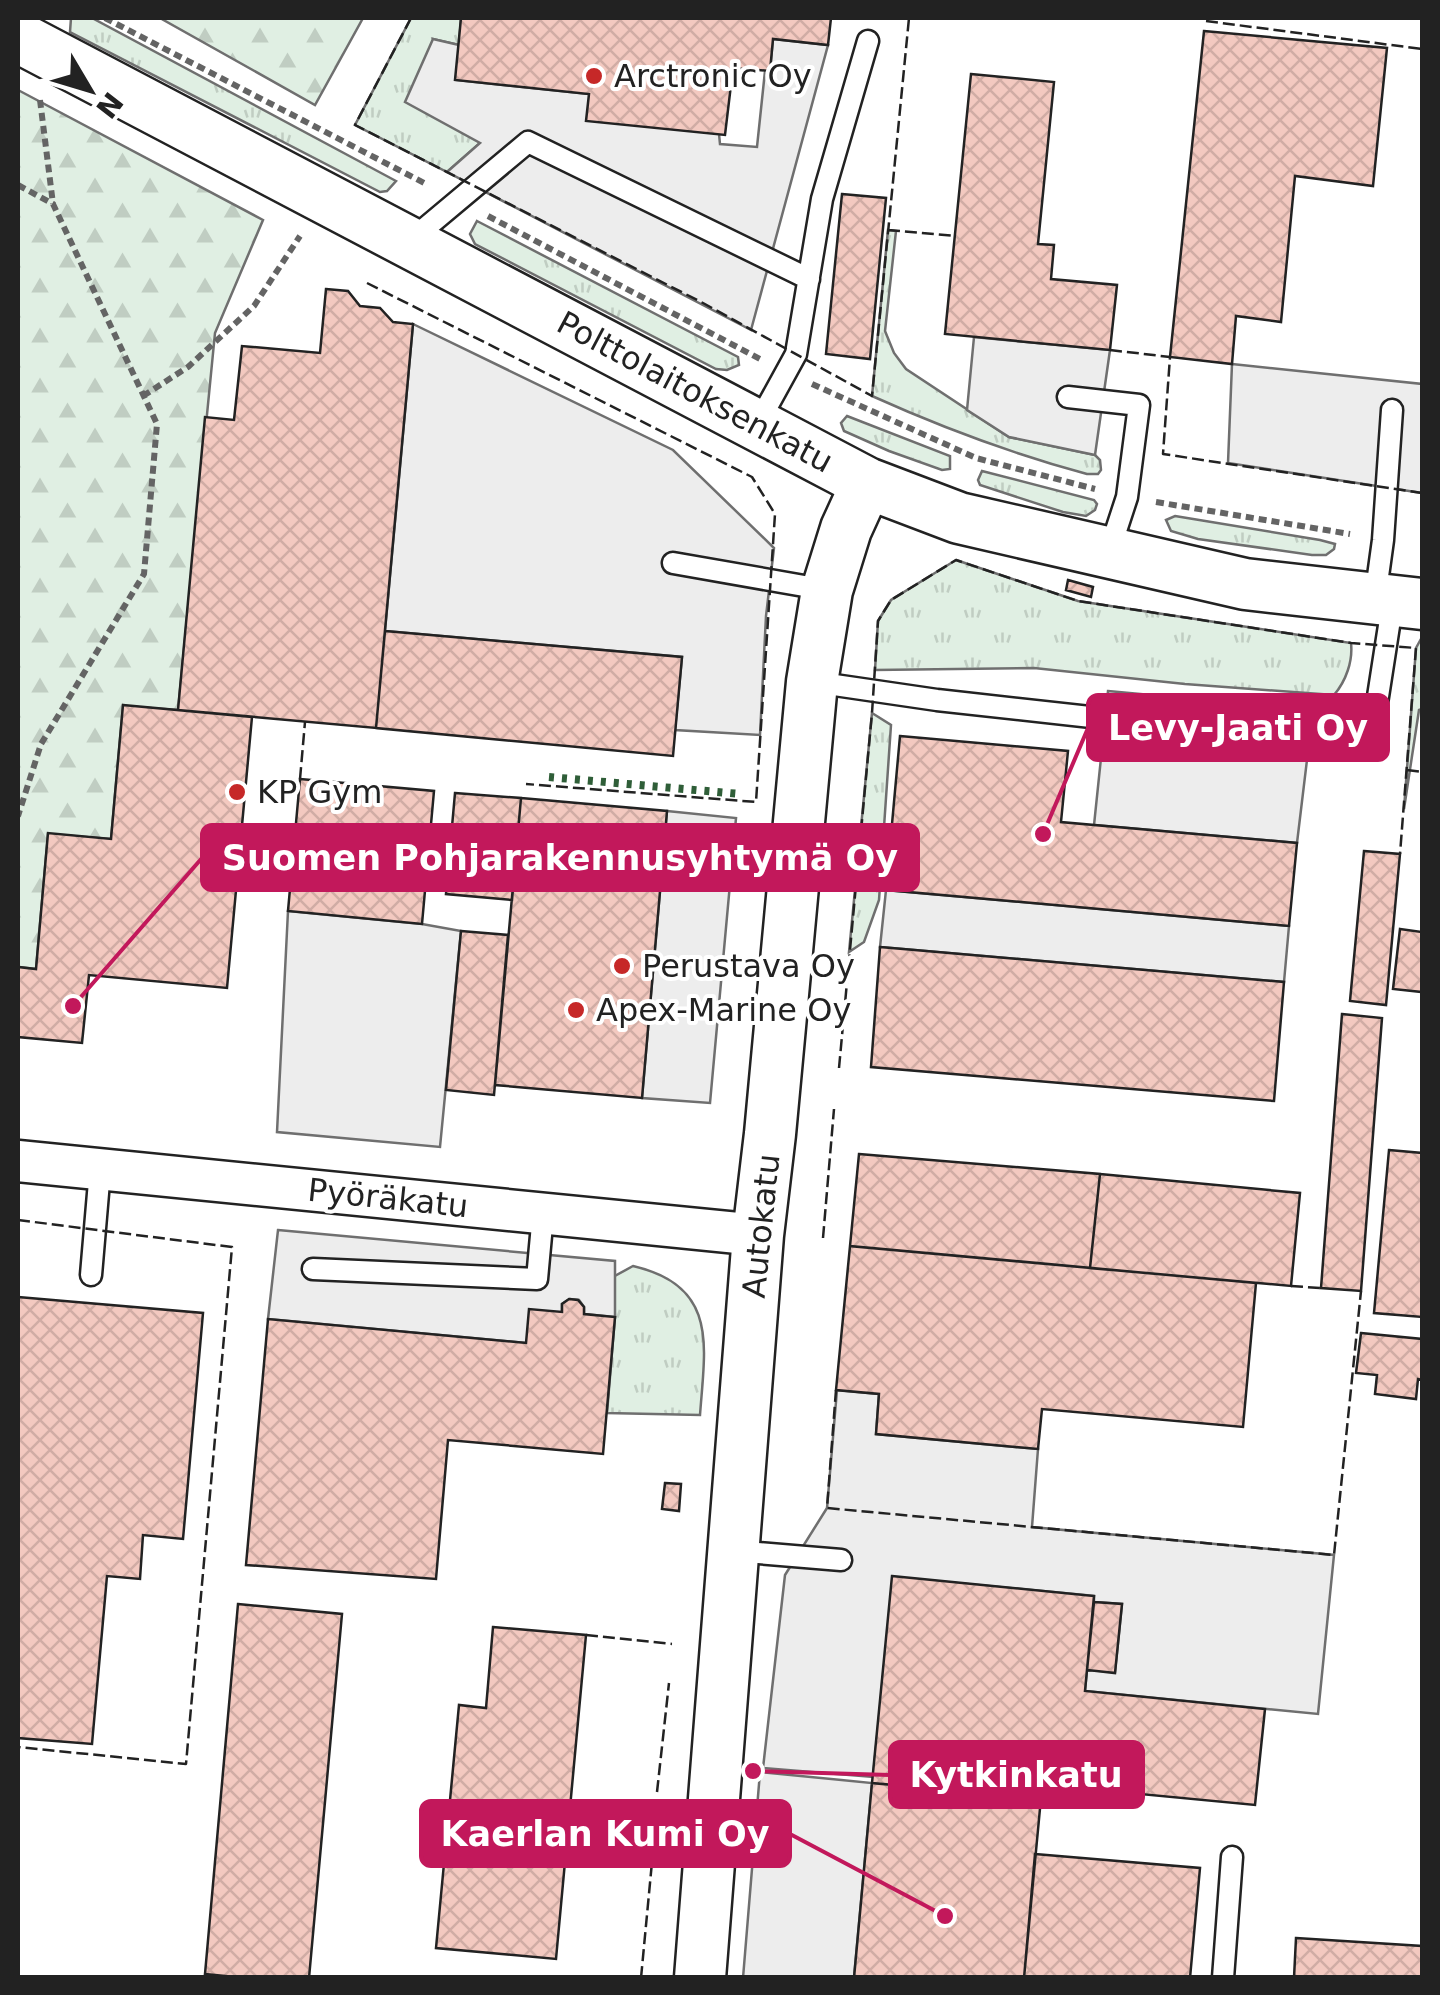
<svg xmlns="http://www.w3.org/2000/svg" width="1440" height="1995" font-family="'DejaVu Sans',sans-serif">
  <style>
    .grass { fill: url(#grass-tufts); stroke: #6f6f6f; stroke-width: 2.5 }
    .forest { fill: url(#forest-firs); stroke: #6f6f6f; stroke-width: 2.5 }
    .parking { fill: #ededed; stroke: #6f6f6f; stroke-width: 2.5 }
    .building { fill: url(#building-cross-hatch); stroke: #222; stroke-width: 2.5 }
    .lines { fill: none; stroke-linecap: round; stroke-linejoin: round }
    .service-casing { stroke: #222; stroke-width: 25 }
    .minor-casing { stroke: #222; stroke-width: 45 }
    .tertiary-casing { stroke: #222; stroke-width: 55 }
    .path { stroke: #646464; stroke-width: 6; stroke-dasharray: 8 5; stroke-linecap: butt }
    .service { stroke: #fff; stroke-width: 20 }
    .minor { stroke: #fff; stroke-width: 40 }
    .tertiary { stroke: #fff; stroke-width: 50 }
    .hedge { stroke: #2f5e38; stroke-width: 8; stroke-dasharray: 5 8; stroke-linecap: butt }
    .fence { stroke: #222; stroke-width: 2.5; stroke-dasharray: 12 5; stroke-linecap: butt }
    .poi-dot { fill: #c62828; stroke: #fff; stroke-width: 4 }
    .labels { text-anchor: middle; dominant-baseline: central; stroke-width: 8; stroke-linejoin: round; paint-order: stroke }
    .poi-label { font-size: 32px; fill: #222; stroke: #fff; text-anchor: start }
    .street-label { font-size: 32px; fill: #222; stroke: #fff }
    .leader { fill: none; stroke: #c2185b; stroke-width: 4 }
    .callout-dot { fill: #c2185b; stroke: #fff; stroke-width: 4 }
    .callout { fill: #c2185b; stroke: #c2185b; stroke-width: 4 }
    .callout-label { font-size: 35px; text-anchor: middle; font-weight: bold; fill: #fff }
  </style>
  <defs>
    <pattern id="grass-tufts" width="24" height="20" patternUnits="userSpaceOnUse" patternTransform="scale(2.5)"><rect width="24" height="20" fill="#e0efe3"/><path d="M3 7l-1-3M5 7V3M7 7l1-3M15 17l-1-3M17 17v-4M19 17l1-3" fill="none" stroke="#c0cdc2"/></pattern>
    <pattern id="forest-firs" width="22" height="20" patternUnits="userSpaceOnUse" patternTransform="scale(2.5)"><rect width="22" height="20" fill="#e0efe3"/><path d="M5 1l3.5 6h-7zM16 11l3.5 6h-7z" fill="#c0cdc2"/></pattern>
    <pattern id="building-cross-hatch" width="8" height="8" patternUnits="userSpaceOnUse" patternTransform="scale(2.5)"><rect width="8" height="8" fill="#f3c9c0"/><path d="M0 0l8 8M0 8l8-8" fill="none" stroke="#d0aca5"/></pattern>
  </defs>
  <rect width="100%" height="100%" fill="#fff"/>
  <!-- grass -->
  <path class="grass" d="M71 18H92L396 181 387 191 380 192 70 32Z
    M411 18H461L459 45 433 39 480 143 447 172 355 125Z
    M477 221 738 357 739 365 727 370 716 369 475 244 470 234Z
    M888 230 896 231 885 331 894 353 906 369 1009 437 1095 455 1100 460 1101 470 1098 474H1087C1013 454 943 428 872 396Z
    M847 416 950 456V469L942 470 889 451 844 431 841 423Z
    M982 471 1094 500 1097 504 1095 510 1086 516 1063 512 980 485 978 480Z
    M1175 516 1320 540 1335 544 1334 549 1326 555H1312L1198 539 1171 531 1166 520Z
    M956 560 1078 601 1351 643C1353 661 1346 681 1334 695L1185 684 1034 668 875 670 878 621 891 600Z
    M1422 637V709L1419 710 1404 809 1416 648Z
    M872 713 891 725 879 900 864 942 849 952Z
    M633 1266C719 1286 705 1346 700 1415L607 1413 615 1317 613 1277Z"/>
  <!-- forest -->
  <path class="forest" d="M160 18H363L315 105Z
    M18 90 263 220 215 333 178 710 123 706 111 839 48 834 36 969 18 967Z"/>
  <!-- parking -->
  <path class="parking" d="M433 39 459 45 456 80 589 94 719 134 720 144 757 147 765 71H770L773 39 828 45 751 330 447 172 480 143 405 102Z
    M413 324 673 450 774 548 766 616 760 735 675 730 682 657 385 631Z
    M974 337 1110 350 1095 455 1009 437 967 410Z
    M1232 364 1422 384V493L1228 463Z
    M1108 691 1313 710 1297 843 1094 825Z
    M667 811 736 818 710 1103 642 1098Z
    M886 890 1289 926 1284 982 880 947Z
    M288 911 422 924 461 931 440 1147 277 1132Z
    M278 1230 615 1261V1317L584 1314V1307L579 1300 570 1299 562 1304V1312L526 1343 268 1319Z
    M837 1390 879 1394 876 1434 1038 1449 1032 1527 1334 1555 1318 1714 1085 1691 1087 1670 1115 1672 1122 1604 1094 1602V1596L893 1577 873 1777 763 1768 785 1575 827 1508Z
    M760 1772 872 1783 854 1977 743 1978Z"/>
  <!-- building -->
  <path class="building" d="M461 18H831L828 45 773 39 770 71 733 68 725 135 586 121 589 94 455 80Z
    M1204 31 1387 48 1373 186 1295 176 1281 322 1236 316 1232 364 1170 357Z
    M971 74 1054 82 1038 244 1054 245 1051 279 1117 285 1110 350 945 334Z
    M842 194 886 198 870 359 826 354Z
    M326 289 348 291 360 306 380 308 393 322 413 324 376 728 178 710 205 417 234 420 242 346 320 353Z
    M1068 580 1093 587 1091 597 1066 590Z
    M385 631 682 657 673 756 376 728Z
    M123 705 252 717 227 988 89 975 82 1043 18 1037V967L36 969 48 833 111 839Z
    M900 736 1068 751 1061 822 1297 843 1289 926 886 890Z
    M300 779 434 791 422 924 288 911Z
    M455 793 521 798 512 900 446 894Z
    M521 798 667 811 642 1098 495 1085Z
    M1364 851 1400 854 1386 1005 1350 1001Z
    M1400 929 1422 932V992L1393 989Z
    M461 931 508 935 494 1095 446 1090Z
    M880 947 1284 982 1274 1101 871 1067Z
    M1342 1014 1382 1018 1361 1291 1321 1288Z
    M1389 1150 1422 1153V1317L1374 1313Z
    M859 1154 1100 1174 1090 1268 850 1246Z
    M1100 1174 1300 1193 1291 1286 1090 1268Z
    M850 1246 1256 1283 1243 1427 1042 1409 1038 1449 876 1434 879 1394 836 1390Z
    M18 1297 203 1313 183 1539 143 1535 140 1579 107 1576 92 1744 18 1738Z
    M569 1299 578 1300 584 1307V1314L615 1317 603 1454 448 1440 436 1579 246 1565 268 1319 526 1343 529 1309 562 1312V1304Z
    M1361 1333 1422 1339V1380L1418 1379 1416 1399 1375 1394 1377 1375 1356 1373Z
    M665 1483 681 1484 679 1511 662 1509Z
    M892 1576 1094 1596 1085 1691 1265 1709 1255 1805 1078 1788 1076 1801 872 1783Z
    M1094 1602 1122 1604 1115 1673 1087 1670Z
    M238 1604 342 1614 309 1978H245L205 1974Z
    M493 1627 586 1635 556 1959 436 1948 459 1705 486 1708Z
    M872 1783 1041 1798 1024 1978H854Z
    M1035 1854 1200 1868 1190 1978H1024Z
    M1296 1938 1422 1946V1978H1294Z"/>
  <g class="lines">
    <defs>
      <path id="service" d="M411 240 528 142 809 279
        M1068 397 1139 405 1127 497 1109 552
        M757 425 796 354 822 199 868 41
        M673 563 827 590
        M1375 598 1383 540 1392 410
        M814 682 937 700 1370 748 1393 600
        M313 1269 537 1279 543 1214
        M91 1275 100 1170
        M734 1551 841 1560
        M1223 1978 1232 1857"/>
      <path id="minor" d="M18 1161 758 1235"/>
      <path id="tertiary" d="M18 37 867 483 959 518 1245 584 1422 604
        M700 1978 758 1235 770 1134 812 682 827 590 846 529 867 483"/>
    </defs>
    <!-- service casing -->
    <use href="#service" class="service-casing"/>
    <!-- minor casing -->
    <use href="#minor" class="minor-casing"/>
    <!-- tertiary casing -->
    <use href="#tertiary" class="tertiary-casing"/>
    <!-- path -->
    <path class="path" d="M105 18 428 185
      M40 100 53 204
      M18 185 53 204 157 424 144 574 41 744 18 816
      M488 216 760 359
      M812 384 976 458 1095 489
      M143 396 188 367 254 306 300 236
      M1156 502 1350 534"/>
    <!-- service -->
    <use href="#service" class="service"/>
    <!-- minor -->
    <use href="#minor" class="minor"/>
    <!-- tertiary -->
    <use href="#tertiary" class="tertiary"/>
    <!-- hedge -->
    <path class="hedge" d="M549 777 740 794"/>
    <!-- fence -->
    <path class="fence" d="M411 18 355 125 703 303 872 396 909 18
      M1206 21 1422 49
      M888 230 955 236
      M367 283 752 477 775 514 756 802 526 784
      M1110 350 1170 357 1163 454 1422 493
      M1407 770 1422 772
      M300 779 305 722
      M839 1068 872 713 878 621 891 600 956 560 1078 601 1351 643 1416 648 1400 854
      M18 1220 232 1247 186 1764 18 1747
      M823 1238 834 1109
      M1291 1286 1321 1288
      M836 1390 827 1508 1334 1555 1361 1291
      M586 1635 672 1644
      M657 1792 669 1683
      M641 1978 652 1862"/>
  </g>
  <!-- markers -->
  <g class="poi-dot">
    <circle cx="594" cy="76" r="10"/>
    <circle cx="237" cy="792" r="10"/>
    <circle cx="622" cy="966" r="10"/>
    <circle cx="576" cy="1010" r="10"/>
  </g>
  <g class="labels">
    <!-- poi labels -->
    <g class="poi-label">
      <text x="614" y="76">Arctronic Oy</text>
      <text x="257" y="792">KP Gym</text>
      <text x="642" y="966">Perustava Oy</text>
      <text x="596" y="1010">Apex-Marine Oy</text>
    </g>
    <!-- street labels -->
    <g class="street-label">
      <text transform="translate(695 392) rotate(28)">Polttolaitoksenkatu</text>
      <text transform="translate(388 1198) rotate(6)">Pyöräkatu</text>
      <text transform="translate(761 1226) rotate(-84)">Autokatu</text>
    </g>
  </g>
  <!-- callouts -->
  <path class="leader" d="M1043 834L1088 728M73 1006L202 858M753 1771L890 1775M945 1916L790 1834"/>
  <g class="callout-dot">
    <circle cx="1043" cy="834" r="10"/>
    <circle cx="73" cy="1006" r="10"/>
    <circle cx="753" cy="1771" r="10"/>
    <circle cx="945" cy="1916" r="10"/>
  </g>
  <g class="callout">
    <rect x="1088" y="695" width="300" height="65" rx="10"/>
    <rect x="202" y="825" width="716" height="65" rx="10"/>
    <rect x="890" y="1742" width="253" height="65" rx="10"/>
    <rect x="421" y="1801" width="369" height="65" rx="10"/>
  </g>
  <g class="callout-label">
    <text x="1238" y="740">Levy-Jaati Oy</text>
    <text x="560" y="870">Suomen Pohjarakennusyhtymä Oy</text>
    <text x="1016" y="1787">Kytkinkatu</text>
    <text x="605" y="1846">Kaerlan Kumi Oy</text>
  </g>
  <!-- border -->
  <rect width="1440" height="1995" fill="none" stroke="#222222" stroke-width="40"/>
  <!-- north arrow -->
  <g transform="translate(90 90) rotate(128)" stroke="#ffffff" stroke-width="8" paint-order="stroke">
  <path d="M0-8L18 38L0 25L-18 38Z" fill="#222222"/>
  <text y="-15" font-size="28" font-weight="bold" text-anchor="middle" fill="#222222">N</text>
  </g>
</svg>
